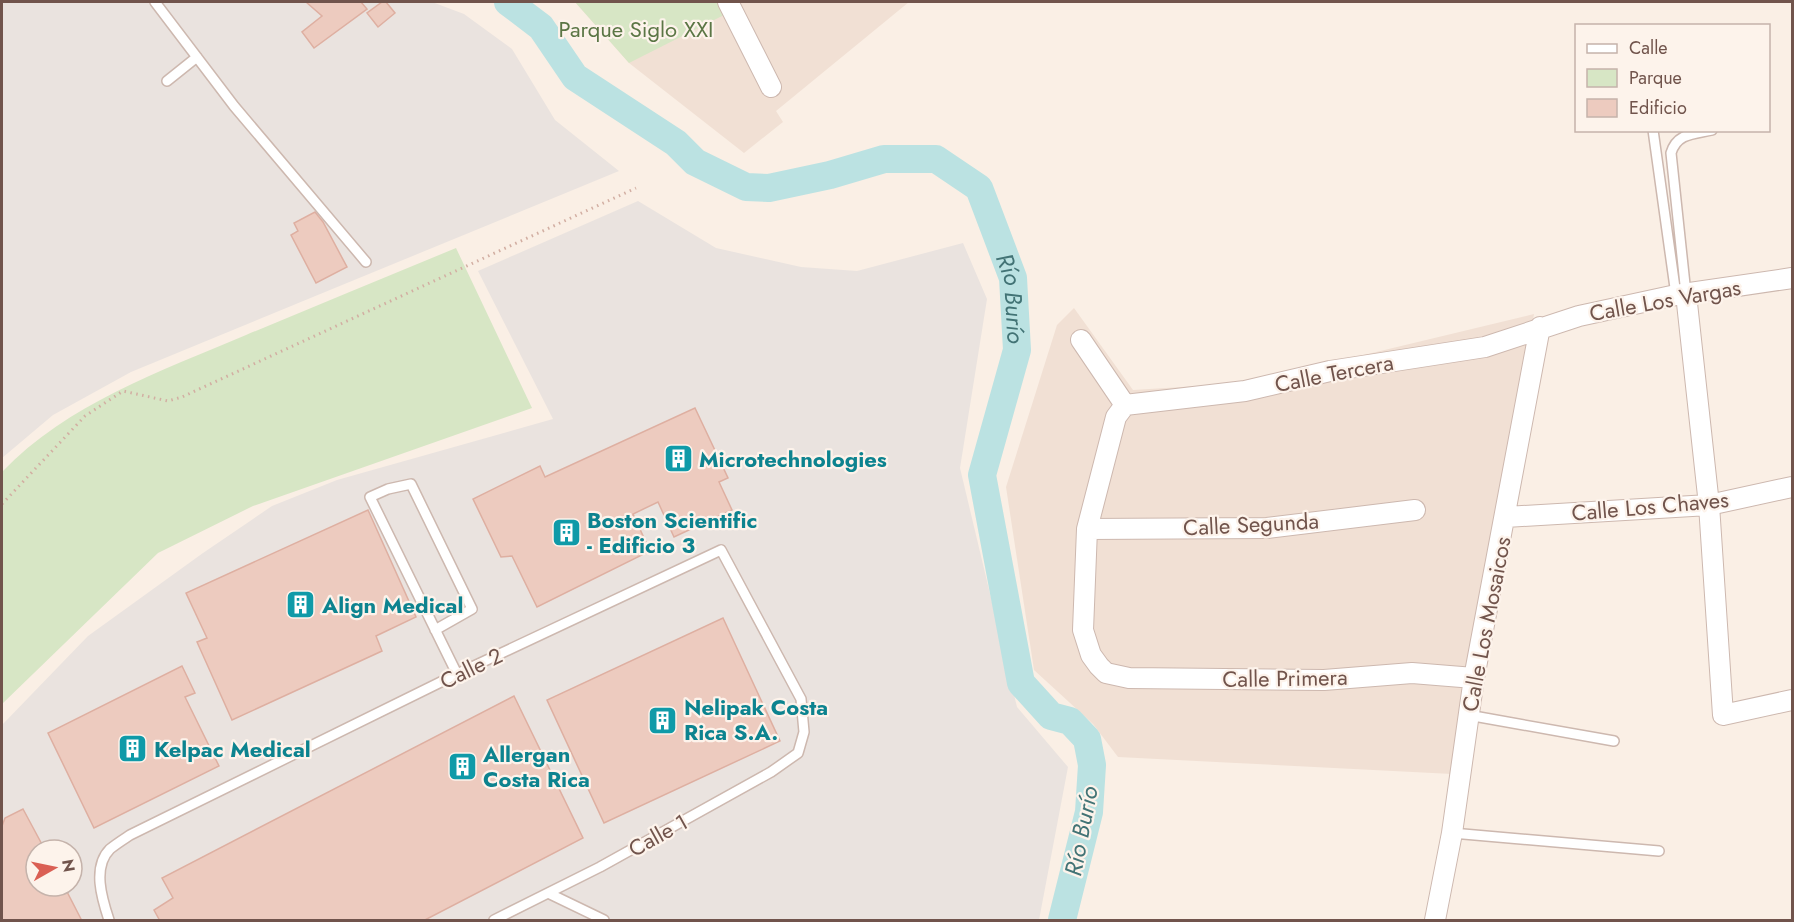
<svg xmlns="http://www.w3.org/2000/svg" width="1794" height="922" font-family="Jost,sans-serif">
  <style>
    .residential { fill: #f1e0d4 }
    .industrial { fill: #eae3df; fill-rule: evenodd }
    .green { fill: #d7e6c5 }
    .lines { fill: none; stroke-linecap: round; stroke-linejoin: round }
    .river { stroke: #bbe2e2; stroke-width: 28 }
    .building { fill: #edcbbf; stroke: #deafa1; stroke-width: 1.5 }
    .lane-casing { stroke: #cdb8af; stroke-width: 12 }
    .street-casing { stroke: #cdb8af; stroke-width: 22 }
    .path { stroke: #d2aea2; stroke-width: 3; stroke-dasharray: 1.5 4.5; stroke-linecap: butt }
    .lane { stroke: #fff; stroke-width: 9 }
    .street { stroke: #fff; stroke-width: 20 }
    .labels { text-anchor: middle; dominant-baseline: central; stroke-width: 4.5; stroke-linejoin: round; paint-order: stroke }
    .park-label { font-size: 22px; fill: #5b7645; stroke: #fdf3eb }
    .street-label { font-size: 22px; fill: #71544c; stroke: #fdf3eb }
    .culture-label { font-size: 22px; font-weight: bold; fill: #0d838f; stroke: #fdf3eb; text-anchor: start }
    .water-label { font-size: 24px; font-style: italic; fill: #427375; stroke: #fdf3eb }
  </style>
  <rect width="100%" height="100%" fill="#faefe5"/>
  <!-- residential -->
  <path class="residential" d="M575 2H909L776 111 783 122 744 153 629 63Z
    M1074 308 1133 390 1247 383 1534 314 1452 774 1118 757 1093 724 1034 670 1006 487 1057 325Z"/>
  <!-- industrial -->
  <path class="industrial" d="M2 2H432L464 14 512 49 555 120 619 171 131 372 53 415 2 458Z
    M638 201 716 248 801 267 857 271 963 243 987 299 960 468 1017 707 1068 767 1039 920H2V725L88 636 203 553 272 506 337 480 553 419 478 271ZM36 850H72V886H36Z"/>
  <!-- green -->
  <path class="green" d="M575 2H720L726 14 629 63Z
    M456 248 532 408 253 506 158 553 2 704V472C67 404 161 371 246 335 316 306 386 277 456 248Z"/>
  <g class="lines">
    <!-- river -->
    <path class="river" id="s1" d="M508 2 541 27 575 77 676 143 695 162 746 187 769 188 830 175 884 159H936L979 188 1013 278 1017 350 982 475 1021 683 1051 716 1070 721 1087 739 1092 765 1089 812 1062 920"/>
  </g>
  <!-- building -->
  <path class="building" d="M306 2H361L367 9 314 48 302 32 322 16Z
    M382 2H386L395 13 378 27 367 13Z
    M315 212 323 222 347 267 316 283 291 235 298 231 294 223Z
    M695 408 728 478 719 482 732 510 674 537 658 502 633 514 650 551 537 607 512 556 501 557 473 499 540 466 545 477Z
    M368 510 416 617 376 636 382 651 232 720 197 642 207 638 186 593Z
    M723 618 780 741 604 823 547 700Z
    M182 666 195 693 185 697 219 766 94 828 48 733Z
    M514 696 583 838 423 921H160L154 910 173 898 162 878Z
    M23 809 45 850H36V886H64L82 921H2V826L5 818Z"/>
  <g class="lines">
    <defs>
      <path id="lane" d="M155 2 234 106 366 262
        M167 81 197 57
        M1653 130 1676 295
        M1686 294 1671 153C1677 133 1694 134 1712 130
        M435 630 472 609 411 484 388 489 370 497 457 674
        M1468 715 1614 741
        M1452 833 1659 851
        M548 893 604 920
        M109 920C102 899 92 867 110 849 116 844 124 839 130 835L457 674 721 550 801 699 804 732 798 753 771 772 600 867 494 920"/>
      <path id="street" d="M728 2 771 87
        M1686 294 1709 505 1723 715 1792 700
        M1081 340 1125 405
        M1125 405 1245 391 1330 371 1485 347 1579 316 1676 295 1792 278
        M1125 405 1116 417 1087 529 1083 630 1091 655 1099 666 1106 673 1129 678 1324 680 1412 673 1474 678
        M1506 517 1709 505 1792 487
        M1087 529 1267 528 1415 510
        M1435 920 1452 833 1474 678 1540 327"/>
    </defs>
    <!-- lane casing -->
    <use href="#lane" class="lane-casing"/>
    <!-- street casing -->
    <use href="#street" class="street-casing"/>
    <!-- path -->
    <path class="path" d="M2 504 85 416 123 391 168 401 182 397 636 188"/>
    <!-- lane -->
    <use href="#lane" class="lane"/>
    <!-- street -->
    <use href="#street" class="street"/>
  </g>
  <!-- icons -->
  <defs>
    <symbol id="building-square" viewBox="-11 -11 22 22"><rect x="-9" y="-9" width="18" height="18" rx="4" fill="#0f9aa8" stroke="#fdf3eb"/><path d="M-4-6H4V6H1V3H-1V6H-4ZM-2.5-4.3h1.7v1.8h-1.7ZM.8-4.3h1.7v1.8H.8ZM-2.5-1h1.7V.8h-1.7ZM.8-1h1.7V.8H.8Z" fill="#fff"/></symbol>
  </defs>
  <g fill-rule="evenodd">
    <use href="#building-square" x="662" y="442" width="33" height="33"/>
    <use href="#building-square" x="550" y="516" width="33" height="33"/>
    <use href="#building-square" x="284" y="588" width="33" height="33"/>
    <use href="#building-square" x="646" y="704" width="33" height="33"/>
    <use href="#building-square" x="116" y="732" width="33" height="33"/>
    <use href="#building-square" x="446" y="750" width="33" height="33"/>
  </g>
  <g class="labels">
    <!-- park labels -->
    <g class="park-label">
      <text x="636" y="29">Parque Siglo XXI</text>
    </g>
    <!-- street labels -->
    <g class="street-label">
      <text transform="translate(1665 300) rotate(-10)">Calle Los Vargas</text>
      <text transform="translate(1334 373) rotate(-11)">Calle Tercera</text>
      <text transform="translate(1650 506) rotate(-5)">Calle Los Chaves</text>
      <text transform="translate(1251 524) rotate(-3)">Calle Segunda</text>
      <text transform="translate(1486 624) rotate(-79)">Calle Los Mosaicos</text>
      <text transform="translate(471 668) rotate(-26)">Calle 2</text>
      <text transform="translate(1285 678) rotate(-1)">Calle Primera</text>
      <text transform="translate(658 835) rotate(-29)">Calle 1</text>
    </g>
    <!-- culture labels -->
    <g class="culture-label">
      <text x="699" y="459">Microtechnologies</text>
      <text x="587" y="520">Boston Scientific<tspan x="587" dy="25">- Edificio 3</tspan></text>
      <text x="322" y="605">Align Medical</text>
      <text x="684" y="707">Nelipak Costa<tspan x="684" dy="25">Rica S.A.</tspan></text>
      <text x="154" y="749">Kelpac Medical</text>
      <text x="483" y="754">Allergan<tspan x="483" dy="25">Costa Rica</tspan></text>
    </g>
    <!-- water labels -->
    <g class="water-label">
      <text stroke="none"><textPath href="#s1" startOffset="668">Río Burío</textPath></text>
      <text transform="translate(1081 831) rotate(-79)">Río Burío</text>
    </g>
  </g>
  <!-- border -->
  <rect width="1794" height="922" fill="none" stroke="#71544c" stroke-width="6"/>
  <!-- legend -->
  <rect x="1575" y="24" width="195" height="108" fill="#fdf3eb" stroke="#c5b3ab" stroke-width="1.5"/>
  <rect x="1587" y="44" width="30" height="9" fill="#ffffff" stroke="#c5b3ab" stroke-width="1.5"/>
  <text x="1629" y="54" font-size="18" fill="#71544c">Calle</text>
  <rect x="1587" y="69" width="30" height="18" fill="#d7e6c5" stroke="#c5b3ab" stroke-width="1.5"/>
  <text x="1629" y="84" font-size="18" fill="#71544c">Parque</text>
  <rect x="1587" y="99" width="30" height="18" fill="#edcbbf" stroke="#c5b3ab" stroke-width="1.5"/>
  <text x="1629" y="114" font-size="18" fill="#71544c">Edificio</text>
  <!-- north arrow -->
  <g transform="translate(54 868) rotate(81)"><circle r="28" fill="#fdf3eb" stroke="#c5b3ab" stroke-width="1.5"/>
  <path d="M0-4.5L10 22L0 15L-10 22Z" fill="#da5f54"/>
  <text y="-9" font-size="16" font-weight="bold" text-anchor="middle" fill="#71544c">N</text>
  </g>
</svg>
